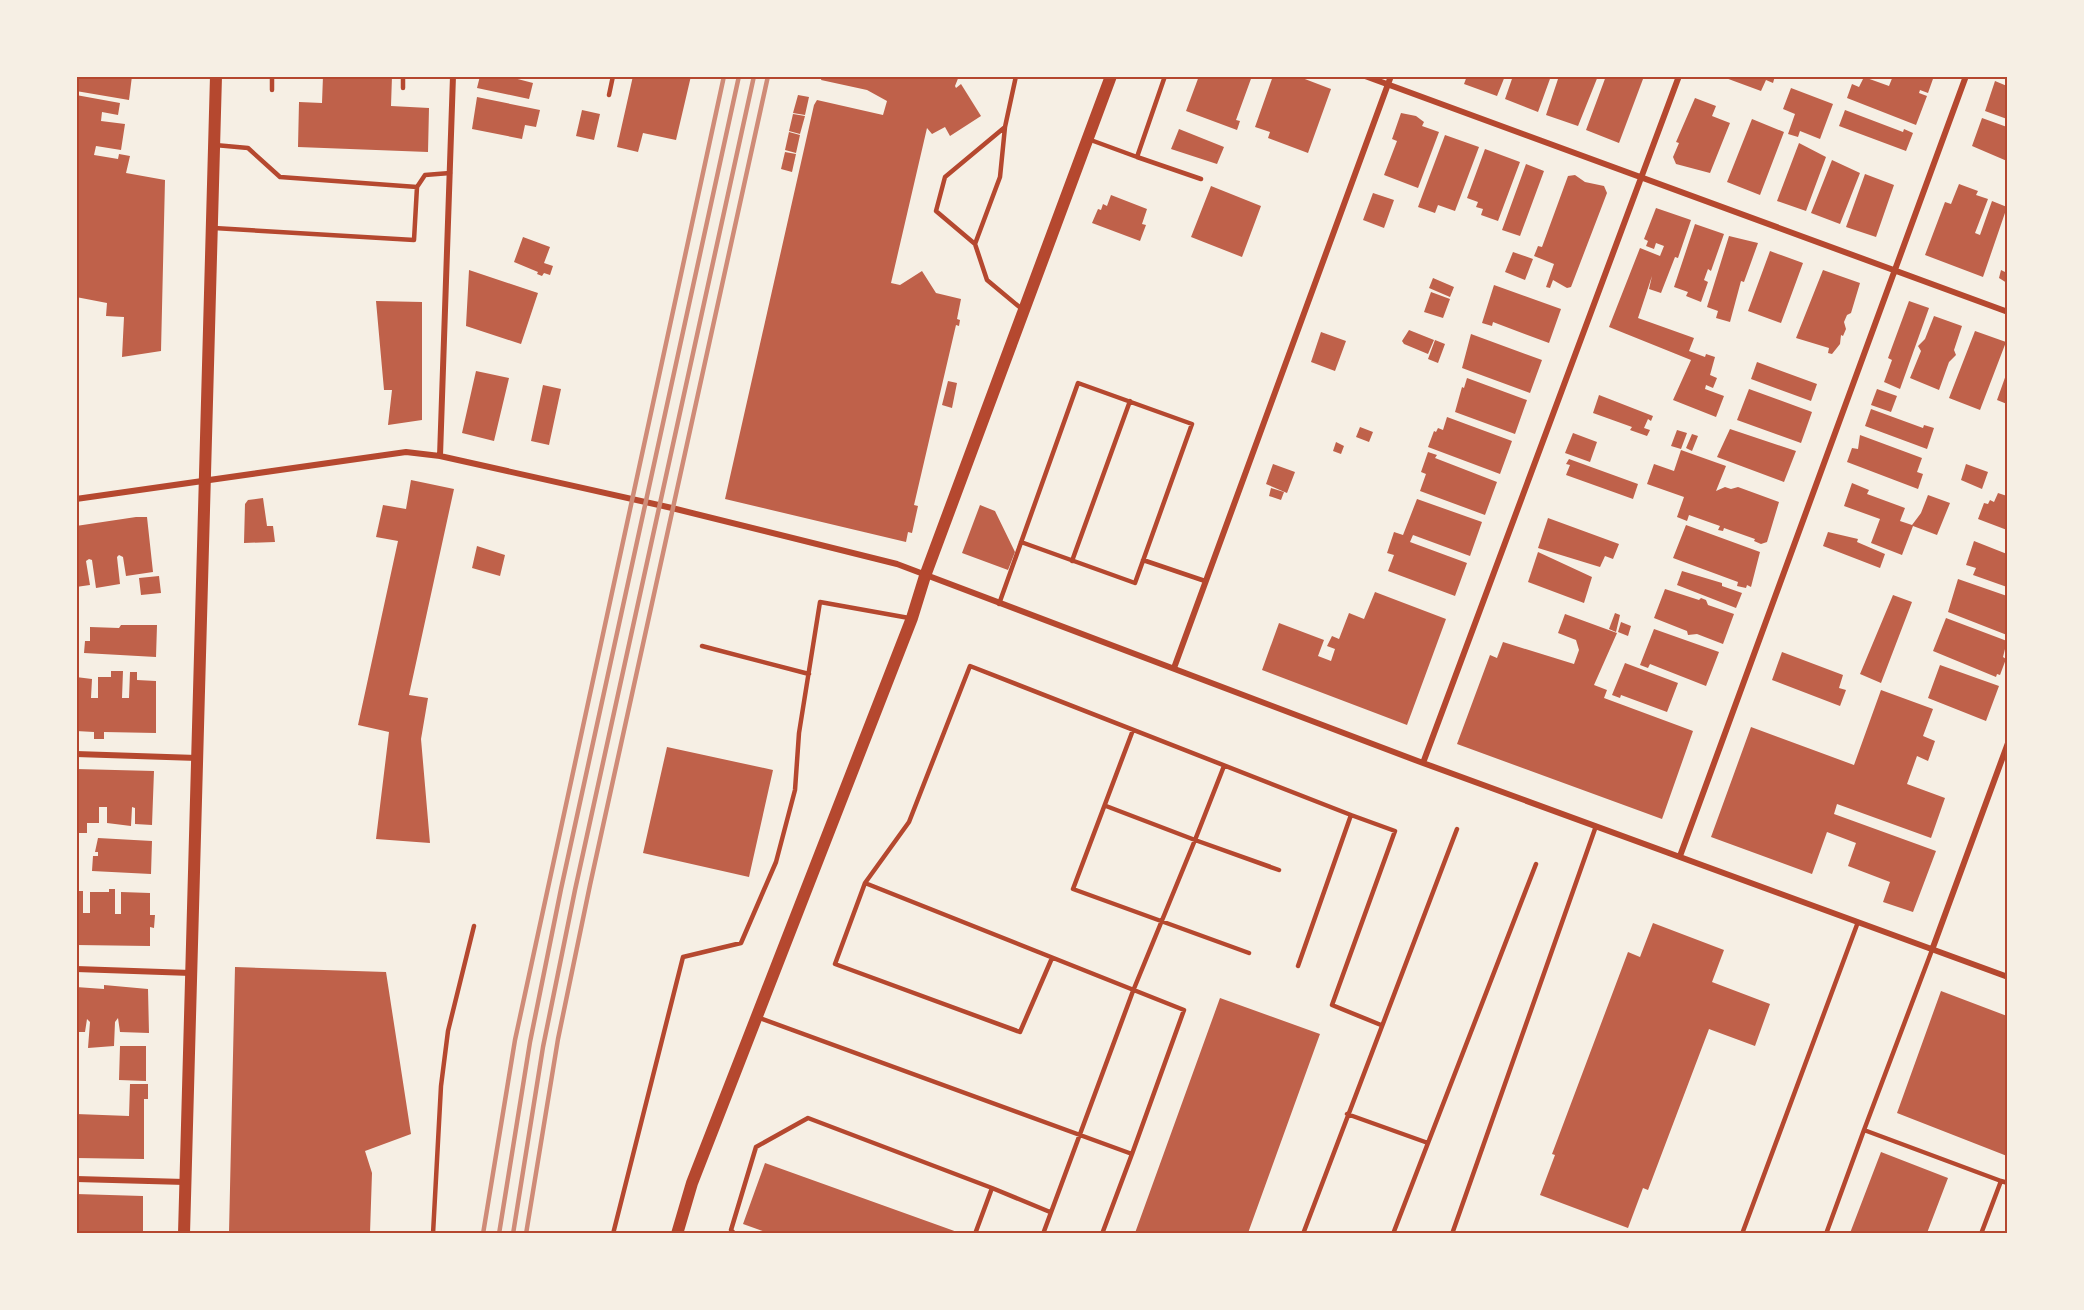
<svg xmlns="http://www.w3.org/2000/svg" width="2084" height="1310" font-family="Signika,sans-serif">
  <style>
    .building { fill: #bf614a }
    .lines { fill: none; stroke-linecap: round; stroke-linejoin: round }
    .service { stroke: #b5482f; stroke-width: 4.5 }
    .minor { stroke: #b5482f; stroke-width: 6 }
    .secondary { stroke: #b5482f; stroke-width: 12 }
    .rail { stroke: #cf8b77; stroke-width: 4.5 }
    .neatline { fill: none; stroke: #b5482f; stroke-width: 2 }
  </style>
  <rect width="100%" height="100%" fill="#f6efe4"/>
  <!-- building -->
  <path class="building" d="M76 76H132L129 100 76 91Z
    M323 76H392L391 106 429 108 428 152 298 147 299 102 322 103Z
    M480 76H506L533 83 529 99 477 88Z
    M633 76H691L676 140 643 133 638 152 617 147Z
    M822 76H959L955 86 956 88 961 84 981 116 950 136 945 127 932 134 927 128 891 283 900 285 922 271 936 293 961 299 957 319 960 320 959 326 956 325 914 505 918 506 912 533 908 532 906 542 725 499 814 105 817 100 883 115 887 101 867 90 821 80Z
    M1199 76H1252L1236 120 1240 121 1237 130 1186 111Z
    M1273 76H1297L1331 89 1308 153 1268 138 1270 132 1255 127Z
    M1467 76H1505L1497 96 1464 84Z
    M1513 76H1551L1538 112 1505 99Z
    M1559 76H1598L1578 126 1546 115Z
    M1606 76 1643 79 1619 143 1586 130Z
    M1775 76 1773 83 1766 80 1761 91 1723 77Z
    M1893 76H1934L1928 93 1920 90 1919 93 1927 96 1916 125 1847 98 1852 84 1859 87 1864 77 1889 86Z
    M1995 81 2007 86V119L1985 111Z
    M1791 88 1833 104 1820 139 1800 131 1798 137 1788 134 1795 114 1783 109Z
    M76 95 120 103 118 115 102 112 101 121 125 124 121 150 96 146 94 155 118 159 119 154 130 156 126 173 165 180 161 351 122 357 124 317 106 316 107 303 76 297Z
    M798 95 809 97 805 115 793 113Z
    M477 97 540 110 536 127 525 125 522 139 472 129Z
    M1695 98 1716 106 1712 116 1730 123 1710 173 1676 164 1673 157 1679 143 1676 142Z
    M582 110 600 114 594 140 576 136Z
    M1845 110 1903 132 1904 129 1913 133 1906 151 1839 126Z
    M1401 113 1416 116 1424 122 1422 126 1439 132 1418 188 1384 175 1397 141 1392 139Z
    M793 114 805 116 800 134 789 131Z
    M1982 118 2007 127V161L1972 146Z
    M1752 119 1784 132 1760 195 1727 182Z
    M1179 129 1224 147 1217 164 1171 149Z
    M789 132 800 135 796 153 785 150Z
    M1445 135 1479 147 1455 211 1438 205 1435 213 1418 207Z
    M1799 143 1826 157 1806 211 1777 201Z
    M1485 149 1520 162 1498 221 1481 215 1483 209 1476 207 1478 202 1467 198Z
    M785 152 796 154 792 172 781 169Z
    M1832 160 1860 173 1840 224 1811 213Z
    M1526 164 1544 171 1520 236 1502 230Z
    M1865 174 1894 185 1876 237 1846 227Z
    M1575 175 1585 182 1604 186 1607 193 1571 287 1567 288 1553 280 1550 288 1546 287 1554 264 1534 256 1538 246 1542 247 1568 176Z
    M1959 184 1978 191 1976 195 1988 199 1975 233 1980 235 1992 201 2007 207 1983 277 1925 255 1945 202 1951 204Z
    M1211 186 1261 206 1242 257 1191 237Z
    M1373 193 1394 200 1384 228 1363 220Z
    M1111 195 1147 209 1142 224 1146 225 1140 241 1092 223 1098 209 1101 210 1103 204 1107 206Z
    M1656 208 1691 220 1678 258 1675 257 1661 293 1649 289 1652 276 1638 318 1694 338 1689 351 1705 357 1706 354 1715 357 1710 375 1717 378 1713 388 1706 385 1705 389 1724 396 1716 417 1673 400 1691 360 1609 327 1640 248 1660 256 1664 246 1656 243 1654 249 1646 246 1648 241 1644 239Z
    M1695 224 1724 234 1711 271 1708 269 1704 280 1708 282 1701 302 1686 296 1688 292 1674 287Z
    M1729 236 1758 243 1744 282 1741 281 1730 322 1716 318 1718 311 1707 307Z
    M523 237 550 247 544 263 553 266 550 275 544 273 542 276 537 274 538 272 514 262Z
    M1770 251 1803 263 1781 323 1748 311Z
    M1513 252 1533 259 1525 280 1505 272Z
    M2007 265V283L1999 278 2001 270 2005 272Z
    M469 270 538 293 521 344 466 326Z
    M1823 270 1860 283 1851 313 1847 315 1844 322 1846 329 1843 336 1841 335 1840 344 1832 354 1828 353 1829 348 1796 338Z
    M1433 278 1454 287 1450 297 1429 288Z
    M1494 285 1561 309 1549 343 1493 322 1492 326 1482 323Z
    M1431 292 1450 299 1443 318 1424 312Z
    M376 301 422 302V420L388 425 392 390H384Z
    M1909 301 1929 308 1900 389 1884 382 1892 360 1888 358Z
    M1934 316 1962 326 1954 350 1956 355 1949 362 1939 390 1910 378 1921 351 1918 346 1925 339Z
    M1409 330 1434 340 1428 354 1404 344 1402 341Z
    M1975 331 2006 342 1980 410 1949 398Z
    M1321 332 1346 341 1335 371 1311 362Z
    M1471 334 1542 360 1530 393 1462 368Z
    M1435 340 1445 344 1438 363 1428 359Z
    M1757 362 1817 384 1811 401 1751 379Z
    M476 371 509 378 494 441 462 433Z
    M2007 372V404L1997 400Z
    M1467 378 1527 400 1515 434 1455 412 1462 387 1464 388Z
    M948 381 957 383 952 408 942 405Z
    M543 385 561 389 549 445 531 441Z
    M1749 389 1812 412 1801 443 1737 420Z
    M1877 389 1897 396 1891 412 1871 405Z
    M1599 395 1653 416 1651 421 1648 419 1644 428 1650 430 1647 436 1630 430 1632 427 1593 413Z
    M1871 409 1923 428 1924 425 1934 428 1927 449 1865 426Z
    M1447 417 1512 441 1500 474 1428 447 1434 431 1436 432 1438 428 1443 430Z
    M1360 427 1373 432 1369 442 1356 437Z
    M1730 429 1796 451 1784 482 1717 457Z
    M1677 430 1687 433 1681 449 1671 446Z
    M1573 433 1597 442 1590 462 1565 453Z
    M1692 434 1698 436 1692 451 1686 448Z
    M1860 435 1922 458 1917 472 1923 474 1918 489 1847 462 1852 448 1858 449Z
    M1336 442 1344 446 1341 454 1333 451Z
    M1681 450 1726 466 1716 491 1725 487 1731 489 1738 487 1779 502 1767 542 1761 544 1754 541 1755 539 1724 528 1723 531 1718 530 1720 526 1689 515 1687 521 1677 517 1684 497 1647 484 1654 464 1674 471Z
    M1428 452 1437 455 1435 458 1497 482 1485 515 1420 491 1426 474 1421 472Z
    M1569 459 1638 484 1633 499 1566 475 1570 465 1566 464Z
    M1273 464 1295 472 1287 493 1266 484Z
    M1966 464 1988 472 1982 489 1961 480Z
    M411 480 454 489 409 695 428 698 421 739 430 843 376 839 389 732 358 725 398 541 376 537 383 505 406 509Z
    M1852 483 1869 490 1867 494 1905 508 1900 521 1912 525 1921 513 1928 495 1950 503 1937 535 1913 526 1902 555 1871 543 1880 519 1844 506Z
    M1271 488 1284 492 1281 500 1269 496Z
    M1998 493 2007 496V530L1978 519 1984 503 1988 504 1990 500 1994 502Z
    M263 498 267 526H273L275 542 244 543 245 504 248 500Z
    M1417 499 1482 522 1470 556 1413 535 1410 542 1467 563 1455 596 1388 571 1394 555 1387 553 1394 532 1403 535Z
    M980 505 995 511 1015 552 1008 570 962 553Z
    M136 517H147L153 572 126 576 123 557 119 555 117 557 120 584 96 588 92 560 89 559 86 561 90 585 76 587V526Z
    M1548 518 1619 544 1613 559 1605 556 1600 567 1538 548Z
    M1686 525 1760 552 1751 587 1747 585 1746 588 1737 586 1738 582 1673 558Z
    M1828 532 1858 539 1857 542 1885 554 1880 568 1823 546Z
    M1974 541 2007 554V587L1973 575 1976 568 1966 565Z
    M477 546 505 555 500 576 472 568Z
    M1538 552 1592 577 1584 603 1528 582Z
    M1682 571 1722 583V586L1742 593 1736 608 1677 585Z
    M159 576 161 593 141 595 139 578Z
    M1958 579 2007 596V635L1948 612Z
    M1665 589 1699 600 1701 598 1706 600 1708 605 1734 614 1723 644 1697 634 1688 635 1687 631 1654 618Z
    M1375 592 1446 619 1407 725 1262 670 1279 623 1324 640 1318 656 1331 661 1335 649 1327 646 1332 636 1339 639 1349 613 1364 619Z
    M1893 595 1912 602 1881 683 1860 674Z
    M1615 613 1620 615 1616 632 1609 629Z
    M1565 614 1617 633 1594 685 1607 690 1604 698 1693 731 1662 819 1457 744 1490 655 1497 658 1503 642 1574 664 1579 650 1576 640 1558 633Z
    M1946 618 2007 641 2003 657 2006 659 2000 675 1997 674 1996 677 1933 651Z
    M1621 622 1631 626 1628 636 1618 632Z
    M121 625H157L156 657 84 653 85 641H90V627L119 628Z
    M1654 629 1719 652 1706 686 1650 664 1648 668 1640 665Z
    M1782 652 1843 675 1839 688 1846 690 1840 706 1772 680Z
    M1625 663 1678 683 1667 712 1621 695 1620 698 1612 695Z
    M1940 665 1999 686 1986 721 1928 698Z
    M111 671H123L122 698H129L130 672H137V680L156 681V733L104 732V739H94V732L76 731V677L92 679 91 698H98V677H111Z
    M1881 690 1933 709 1923 736 1935 741 1928 761 1917 756 1907 784 1945 798 1931 838 1837 804 1834 814 1936 851 1913 912 1883 902 1890 882 1848 866 1856 843 1827 832 1812 874 1711 837 1751 727 1854 765Z
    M667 747 773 770 749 877 643 853Z
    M76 769 154 771 152 825 135 824V808L132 807 131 826 107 823V807H99V823H87V833H76Z
    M98 838 152 841 151 874 92 871 93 856H98V852H95Z
    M109 889H115V914H121V892L150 893V915H155L154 928 150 927V946L76 945V891H83V913H90V892H109Z
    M1653 923 1724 950 1712 982 1770 1004 1755 1046 1709 1029 1648 1190 1643 1188 1628 1228 1540 1195 1555 1155 1552 1154 1628 952 1640 957Z
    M235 967 386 972 411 1134 365 1151 372 1173 370 1233H229Z
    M104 985 148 989 149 1033 120 1032 118 1018 115 1022 114 1046 88 1048 90 1022 87 1019 85 1032H76V987L104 989Z
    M1941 991 2007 1016V1156L1897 1113Z
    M1220 998 1320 1034 1248 1233H1135Z
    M120 1046H146V1081L119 1080Z
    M130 1084H148V1099H144V1159L76 1158V1114L129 1116Z
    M1881 1152 1948 1178 1927 1233H1850Z
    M765 1163 960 1233H768L743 1224Z
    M76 1194 143 1196V1233H76Z"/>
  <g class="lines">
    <!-- service -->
    <path class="service" d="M1016 76 1005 127 945 177 936 211 975 244 987 280 1023 310
      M403 88V76
      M272 90V76
      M609 95 613 76
      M1088 139 1137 157 1165 76
      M215 145 248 148 280 177 417 187
      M1137 157 1201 179
      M214 228 414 240 417 187 425 175 450 173
      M975 244 1000 177 1005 127
      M1143 560 1205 581
      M1072 561 1130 401
      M999 604 1078 383 1192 424 1135 583 1021 542
      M702 646 809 674
      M1133 730 1073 889 1249 953
      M1106 806 1195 840 1224 766
      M1351 815 1395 831 1332 1005 1381 1025
      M865 883 835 964 1020 1032 1052 958
      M1932 950 1864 1130 2001 1181
      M757 1017 1132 1154 1102 1234
      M1347 1114 1428 1143 1393 1234
      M1428 1143 1536 864
      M1132 1154 1184 1010 865 883 909 822 970 666 1351 815 1298 966
      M992 1188 1050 1212
      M433 1234 441 1086 448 1031 474 926
      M613 1234 683 957 741 943 776 862 795 790 799 733 820 602 909 618
      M735 1234 731 1230 756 1147 808 1118 992 1188 975 1234
      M1043 1234 1133 991 1195 840 1279 870
      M1303 1234 1457 829
      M1452 1234 1596 826
      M1742 1234 1858 922
      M1826 1234 1864 1130
      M1981 1234 2001 1181 2008 1183"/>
    <!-- minor -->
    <path class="minor" d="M1365 76 2008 312
      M440 456 453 76
      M76 499 406 452 440 456 672 508 897 564 1423 763 2008 977
      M1174 668 1391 76
      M76 754 197 758
      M1423 763 1679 76
      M1680 856 1966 76
      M1932 950 2008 743
      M76 969 191 973
      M76 1179 185 1182"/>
    <!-- secondary -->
    <path class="secondary" d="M184 1234 216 76
      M677 1234 692 1183 912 618 925 576 1111 76"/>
    <!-- rail -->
    <path class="rail" d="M483 1234 515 1040 724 76
      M499 1234 530 1042 561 889 739 76
      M513 1234 543 1047 575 890 754 76
      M526 1234 558 1039 590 885 768 76"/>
  </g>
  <!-- border -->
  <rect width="2084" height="1310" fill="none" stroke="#f6efe4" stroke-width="156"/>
  <rect x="78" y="78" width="1928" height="1154" class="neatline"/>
</svg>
